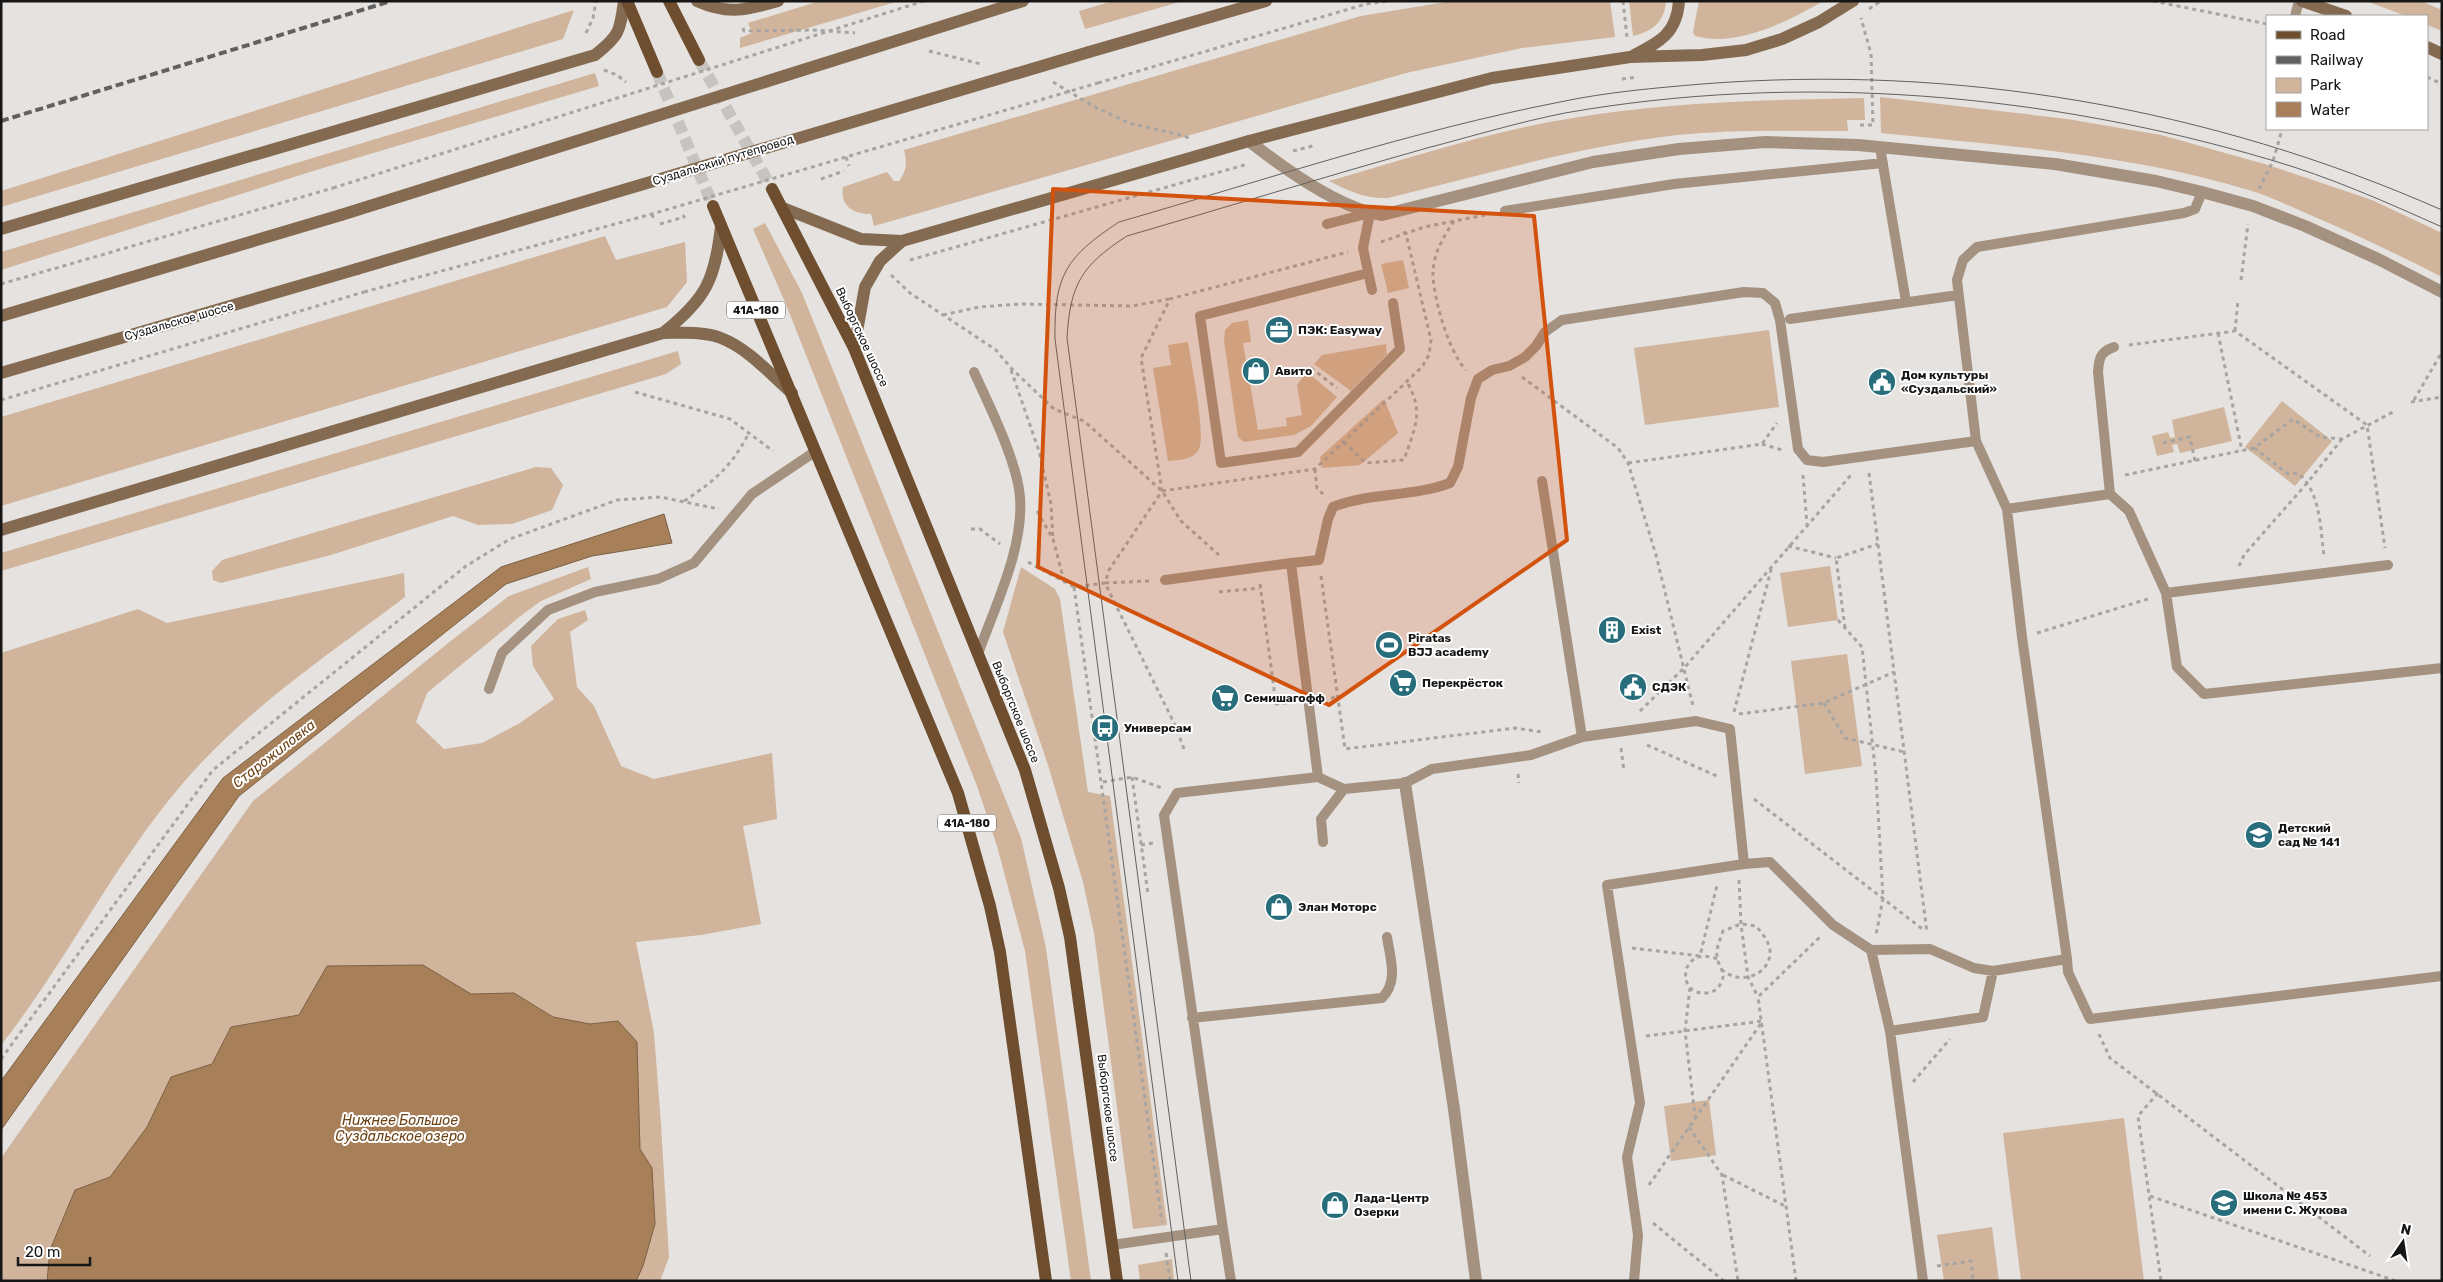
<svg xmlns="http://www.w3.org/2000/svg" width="2443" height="1282" font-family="Rubik,sans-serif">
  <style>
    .green { fill: #d0b49b }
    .water { fill: #a77f58; stroke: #7c6044 }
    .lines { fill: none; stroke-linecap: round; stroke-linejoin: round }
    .primary-tunnel { stroke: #c6c3c1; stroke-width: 12; stroke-dasharray: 12 6; stroke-linecap: butt }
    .path { stroke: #a7a5a3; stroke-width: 3; stroke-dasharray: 4 4; stroke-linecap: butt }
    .service { stroke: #a49180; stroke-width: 10 }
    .minor { stroke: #a49180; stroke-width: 12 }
    .secondary { stroke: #846a51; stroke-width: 12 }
    .primary { stroke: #6e4e2f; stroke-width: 12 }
    .tram { stroke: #636160; stroke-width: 1 }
    .rail { stroke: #636160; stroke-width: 4; stroke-dasharray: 8 4; stroke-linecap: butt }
    .path-bridge { stroke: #a7a5a3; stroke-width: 3; stroke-dasharray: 4 4; stroke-linecap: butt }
    .secondary-bridge { stroke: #846a51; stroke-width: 12 }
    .marked { fill: #d3520d; fill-opacity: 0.2; stroke: #d3520d; stroke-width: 4; stroke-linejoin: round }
    .labels { text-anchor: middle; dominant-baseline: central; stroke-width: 4; stroke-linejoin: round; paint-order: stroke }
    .shield { fill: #fff; stroke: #5d5c5c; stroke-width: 1 }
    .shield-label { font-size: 11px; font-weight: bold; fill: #171616 }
    .street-label { font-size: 12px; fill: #171616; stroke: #fff }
    .poi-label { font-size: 12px; font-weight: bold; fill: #171616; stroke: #fff; text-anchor: start }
    .water-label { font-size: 14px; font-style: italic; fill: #6d4316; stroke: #fff }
  </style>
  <rect width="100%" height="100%" fill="#e5e2df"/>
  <!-- green -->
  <path class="green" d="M820 1H899L740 48V38L752 33 748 23Z
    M1113 1H1183L1085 29 1079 11Z
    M1452 1H1610L1615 37 1522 48 1406 73 874 226 871 214C853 214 840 206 843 187L887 172 894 181H899C907 171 907 162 904 150L1361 16Z
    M1629 1H1666C1665 22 1651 32 1633 36Z
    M1699 1H1823C1790 21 1735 48 1695 36L1693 32Z
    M2366 1H2421L2442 10V31L2427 25V16H2406Z
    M574 10 563 39 1 207V191Z
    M595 73 599 86 326 167 1 270V252Z
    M1880 97 2067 119 2161 135 2268 165 2372 200 2442 233V277C2395 253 2349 231 2301 211 2285 204 2268 196 2252 191 2132 154 2005 146 1881 133Z
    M1864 98 1865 120H1847L1848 131C1790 131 1734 129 1677 135 1580 146 1483 175 1388 198 1365 199 1349 191 1329 181 1407 159 1486 132 1567 119 1665 102 1765 100 1864 98Z
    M765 223 802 293 1021 838 1046 948 1091 1281H1071L1025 951 997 846 977 786 785 302 753 229Z
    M605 236 616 260 685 242 687 282 667 307 1 506V417Z
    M1403 260 1409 288 1388 293 1381 264Z
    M1248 320 1251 342 1243 343 1258 430 1287 426 1286 418 1302 415 1297 385 1307 372 1337 397 1311 426 1294 435 1244 442 1238 437 1224 341 1225 330 1232 323Z
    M1769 330 1779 407 1645 425 1634 348Z
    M1188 342C1191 362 1206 434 1199 449 1193 460 1179 460 1168 461L1153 368 1171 365 1168 345Z
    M1386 344 1387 354 1351 391 1314 364 1322 355Z
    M678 351 681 364 666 374 1 571V553Z
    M1384 399 1398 433 1360 465 1322 468 1320 457Z
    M2282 401 2332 441 2295 486 2245 447Z
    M2224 407 2232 441 2180 453 2177 444 2172 445 2174 452 2157 456 2152 436 2168 432 2170 438 2175 437 2172 420Z
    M536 467 551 468 563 485 552 510 512 524 478 525 453 516 331 555 221 583 213 580 212 571 222 560Z
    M1830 566 1838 620 1788 627 1780 573Z
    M588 567 591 579 541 601 523 614 427 693 416 722 444 749 482 743 520 723 554 699 533 666 531 646 558 619 585 610 588 620 570 632 577 687 594 706 621 766 654 779 772 753 777 819 743 826 761 924 701 935 636 942 654 1033 661 1125 669 1257 660 1281H636L643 1266 655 1224 652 1168 640 1149 638 1110 618 1021 590 1024 553 1017 514 993 471 994 423 965 327 966 299 1015 231 1027 212 1064 171 1077 147 1127 110 1177 75 1191 50 1250 47 1281H1V1158L253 801 452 640 509 596Z
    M1021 567 1055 589 1060 599 1088 792 1110 796 1167 1225 1133 1229 1094 933 1083 882 1048 765 1003 632Z
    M404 573 405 597C331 653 252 705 190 775 117 857 69 959 1 1045V653L138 609 167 623Z
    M1847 654 1862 766 1805 774 1791 661Z
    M1709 1100 1716 1155 1671 1161 1664 1106Z
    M2124 1118 2144 1281H2021L2003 1133Z
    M1992 1227 1999 1281H1944L1937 1235Z
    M1172 1259 1174 1281H1140L1138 1265Z"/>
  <!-- water -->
  <path class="water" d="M664 514 672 543 592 556 506 584 239 796 1 1130V1081L223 778 501 567Z
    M423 965 471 994 514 993 553 1017 590 1024 618 1021 637 1042 640 1149 652 1168 655 1224 643 1266 636 1281H47L50 1250 75 1190 110 1177 147 1127 171 1077 212 1064 231 1027 299 1015 327 966Z"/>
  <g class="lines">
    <!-- primary-tunnel -->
    <path class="primary-tunnel" d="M699 60 772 189
      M657 72 713 206"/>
    <!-- path -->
    <path class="path" d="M1623 1 1627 37
      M2153 1 2267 24
      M1869 9 1881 1
      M743 28 744 31 815 30 855 33
      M586 33 593 18 596 1
      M929 51 981 64
      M604 70 617 75 626 82
      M2427 77 2442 84
      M1622 79 1638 77
      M1053 82 1093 106 1129 123 1185 136 1191 140
      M1098 83 1366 4 1387 1
      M1860 125H1873L1871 54 1861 18
      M1293 151 1316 145
      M846 157 849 166
      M821 179 844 171
      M2259 189 2273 161 2282 130
      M652 214 654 221
      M1454 221C1444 236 1434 252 1433 271 1432 295 1449 353 1466 370
      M660 224 684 217 683 215
      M1381 242 1424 227 1490 214
      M910 260 1248 164
      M891 275 910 293 996 350 1011 368 1054 409 1084 421 1162 491 1181 521 1219 555
      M2241 280 2248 224
      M1 284 333 188
      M943 315 979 307 1020 304 1132 306 1169 299
      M2235 331 2238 300
      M2218 333 2242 451
      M2129 345 2235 331 2367 425 2385 548
      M1311 368 1337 388
      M1011 370 1039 451 1051 504 1053 539
      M1522 377 1618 448 1628 463 1656 555 1693 706
      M635 392 730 419 773 451
      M1 400 364 292
      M2414 400 2442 352
      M2411 402 2442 397
      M1344 442 1366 463 1404 460C1414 429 1425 413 1407 382
      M2163 443 2190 437 2195 461
      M1762 444 1782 450
      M2254 448 2288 474 2298 473C2321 493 2320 527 2324 556
      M1628 463 1762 444 1777 423
      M1315 469 1317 488 1323 494
      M1869 473 1927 933
      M1803 475 1807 525
      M2125 475 2254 448 2293 419 2320 437 2342 439 2393 412
      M1162 491 1315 469 1422 367 1429 355 1431 340 1406 234 1400 229
      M684 501C717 479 730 468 749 433
      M1037 511 1053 539 1064 581
      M971 529H980L1000 544
      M1788 546 1836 558
      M1028 562 1074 587 1105 583 1109 570 1162 491 1141 358 1170 299 1348 252
      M2239 566 2244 555 2308 482 2342 439
      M1321 576 1345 749 1515 728 1542 732
      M1149 581 1105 583 1176 727 1185 752
      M1260 584 1276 704 1292 702
      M1074 587 1162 1222
      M1219 592 1260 588
      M1838 620 1862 647 1876 776 1883 898 1876 935
      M1845 628 1836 558 1878 544
      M2037 633 2151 598
      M1323 699 1338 697
      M1824 703 1845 738 1904 752
      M1640 711 1685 667 1851 475
      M1734 712 1772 566
      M1739 714 1824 703 1894 672
      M1647 745 1719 777
      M1621 748 1624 771
      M1518 774 1519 783
      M1132 777 1148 894
      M1103 782 1132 777 1162 788
      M1754 799 1925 931
      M1141 845 1153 843
      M1739 880 1741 924 1748 977 1758 997
      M1632 948 1700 956 1717 885
      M1717 959C1681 944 1674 995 1706 993 1713 993 1718 989 1721 983 1727 973 1718 966 1717 957 1716 948 1720 940 1723 931L1741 924 1756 926C1762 933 1769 941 1770 951 1771 970 1750 982 1733 976 1729 975 1725 972 1722 970
      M1690 988 1685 1031 1695 1116
      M2099 1034 2110 1058 2370 1256
      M1646 1036 1762 1021
      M1 1059 213 770 466 566 510 539 617 500 660 497 719 509
      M1913 1082 1950 1039
      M2158 1093 2138 1116 2161 1281
      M1689 1127 1722 1175 1738 1281
      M1723 1175 1787 1207
      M1649 1185 1762 1022
      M2150 1196 2396 1281
      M1653 1223 1724 1281
      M1166 1253 1170 1281
      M1937 1266 1971 1261 1973 1281
      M1796 1281 1758 997 1821 936"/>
    <!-- service -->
    <path class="service" d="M2295 16 2299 1
      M1880 147 1906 302
      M1505 211 1674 184 1883 163
      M1327 224 1370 213 1363 248 1372 290
      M1368 273 1200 316 1221 463 1298 452 1400 349 1393 303
      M1790 319 1958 295
      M974 372C989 405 1017 461 1020 497 1024 548 995 606 978 654
      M1542 481 1582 737
      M2110 494 2098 372C2099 358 2100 352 2114 347
      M2007 509 2110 494 2129 511 2166 593 2388 565
      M1291 563 1319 560 1328 519 1333 507C1371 492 1413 497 1450 483L1458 467 1471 398 1478 379 1492 370 1509 366 1525 357 1536 346 1545 332 1562 320 1744 292 1763 293 1775 303 1780 320 1798 449 1807 460 1823 462 1976 441 1957 280 1963 260 1977 247 2184 213 2195 209 2202 192
      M1165 580 1291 563 1318 777 1344 789 1405 783 1432 769 1531 755 1582 737 1696 721 1730 729 1744 864 1607 885 1640 1103 1627 1157 1638 1235 1634 1281
      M2166 593 2177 667 2204 694 2442 668
      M489 689 502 653 548 610 595 592 658 579 694 563 752 494 816 451
      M1323 842 1321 819 1344 789
      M1744 864 1770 862 1833 925 1871 950 1930 949 1974 968 1993 971 2067 959 2022 637 2007 509 1976 441
      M1871 950 1890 1031 1923 1281
      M2067 959 2068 972 2090 1019 2442 976
      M1192 1018 1382 998C1399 981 1390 958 1387 937
      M1890 1031 1983 1017 1993 971
      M1223 1229 1164 815 1177 793 1318 777
      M1112 1245 1223 1229 1231 1281"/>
    <!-- minor -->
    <path class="minor" d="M1249 141C1282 167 1340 209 1382 215L1593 162 1679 149 1765 142 1858 145 2055 164 2156 181 2202 192 2253 206 2305 226 2378 259 2442 292
      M1405 783 1454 1109 1476 1281"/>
    <!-- secondary -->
    <path class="secondary" d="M697 1C728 15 747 10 778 1
      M2302 1 2346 16
      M2427 47 2442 54
      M1089 52 1266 1
      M1634 55C1660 42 1677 33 1679 1
      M783 208 861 239 902 241 1249 141 1492 78 1630 57 1702 55 1746 50 1782 39 1819 22 1853 1
      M1 229 595 55C619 36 620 32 624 1
      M1 316 341 215
      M663 333C706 299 715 280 721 226
      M854 348 865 287 880 261 902 241
      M1 373 357 269
      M1 530 663 333C682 333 703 331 721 338 749 349 770 374 792 393"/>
    <!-- primary -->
    <path class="primary" d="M627 1 657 72
      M669 1 699 60
      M772 189 854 348 1025 770 1059 888 1070 937 1117 1281
      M713 206 958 793 990 906 1000 952 1046 1281"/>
    <!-- tram -->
    <path class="tram" d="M1178 1281 1055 339C1054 275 1066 257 1119 222 1265 180 1411 131 1560 102 1607 92 1655 88 1702 84 1957 64 2208 107 2442 210
      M1191 1281 1067 338C1070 284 1082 265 1127 236 1227 207 1327 176 1427 148 1473 136 1519 122 1565 113 1798 72 2045 93 2271 160 2330 177 2386 202 2442 227"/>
    <!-- rail -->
    <path class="rail" d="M1 121 391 1"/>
    <!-- path-bridge -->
    <path class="path-bridge" d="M333 188 924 1
      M364 292 652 214 1098 83"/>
    <!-- secondary-bridge -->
    <path class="secondary-bridge" d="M341 215 1023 1
      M357 269 1089 52"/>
  </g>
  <!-- marked area -->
  <path class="marked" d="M1053 189 1534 216 1567 540 1329 705 1038 567Z"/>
  <!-- icons -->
  <defs>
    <symbol id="office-disc" viewBox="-11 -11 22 22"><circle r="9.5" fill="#276d7b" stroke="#fff"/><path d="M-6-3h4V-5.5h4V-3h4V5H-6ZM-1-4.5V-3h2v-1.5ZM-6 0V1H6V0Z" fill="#fff"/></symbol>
    <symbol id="shop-disc" viewBox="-11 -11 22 22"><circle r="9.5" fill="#276d7b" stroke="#fff"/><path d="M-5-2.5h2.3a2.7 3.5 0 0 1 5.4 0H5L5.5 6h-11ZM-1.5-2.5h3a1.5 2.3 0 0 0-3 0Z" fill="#fff"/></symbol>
    <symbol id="civic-disc" viewBox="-11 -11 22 22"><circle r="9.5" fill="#276d7b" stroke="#fff"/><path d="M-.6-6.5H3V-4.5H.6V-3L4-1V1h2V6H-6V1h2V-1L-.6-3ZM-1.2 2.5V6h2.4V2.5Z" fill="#fff"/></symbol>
    <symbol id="building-disc" viewBox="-11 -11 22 22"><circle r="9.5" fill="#276d7b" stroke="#fff"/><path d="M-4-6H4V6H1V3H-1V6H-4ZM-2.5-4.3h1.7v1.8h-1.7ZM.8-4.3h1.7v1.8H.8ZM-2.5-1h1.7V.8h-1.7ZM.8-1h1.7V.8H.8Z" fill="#fff"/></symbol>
    <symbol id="stadium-disc" viewBox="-11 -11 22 22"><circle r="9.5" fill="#276d7b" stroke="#fff"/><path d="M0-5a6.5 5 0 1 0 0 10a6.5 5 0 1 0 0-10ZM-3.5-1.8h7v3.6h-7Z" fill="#fff"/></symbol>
    <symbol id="supermarket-disc" viewBox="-11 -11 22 22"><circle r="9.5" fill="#276d7b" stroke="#fff"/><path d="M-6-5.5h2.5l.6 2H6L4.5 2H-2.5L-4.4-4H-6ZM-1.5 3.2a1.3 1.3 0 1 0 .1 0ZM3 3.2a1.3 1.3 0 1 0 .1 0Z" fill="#fff"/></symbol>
    <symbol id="bus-disc" viewBox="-11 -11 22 22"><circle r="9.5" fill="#276d7b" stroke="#fff"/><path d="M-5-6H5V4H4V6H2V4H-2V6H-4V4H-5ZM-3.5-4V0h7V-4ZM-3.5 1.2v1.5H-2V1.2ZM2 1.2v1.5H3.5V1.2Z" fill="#fff"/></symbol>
    <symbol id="school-disc" viewBox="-11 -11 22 22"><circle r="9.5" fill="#276d7b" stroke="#fff"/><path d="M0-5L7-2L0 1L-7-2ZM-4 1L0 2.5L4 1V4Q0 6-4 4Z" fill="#fff"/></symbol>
  </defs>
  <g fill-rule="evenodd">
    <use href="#office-disc" x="1263" y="314" width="32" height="32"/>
    <use href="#shop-disc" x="1240" y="355" width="32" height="32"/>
    <use href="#civic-disc" x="1866" y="366" width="32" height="32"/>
    <use href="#building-disc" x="1596" y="614" width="32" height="32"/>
    <use href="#stadium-disc" x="1373" y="629" width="32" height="32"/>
    <use href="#supermarket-disc" x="1387" y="667" width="32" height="32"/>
    <use href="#civic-disc" x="1617" y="671" width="32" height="32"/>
    <use href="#supermarket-disc" x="1209" y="682" width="32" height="32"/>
    <use href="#bus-disc" x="1089" y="712" width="32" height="32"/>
    <use href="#school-disc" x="2243" y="819" width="32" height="32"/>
    <use href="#shop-disc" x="1263" y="891" width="32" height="32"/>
    <use href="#school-disc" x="2208" y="1187" width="32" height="32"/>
    <use href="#shop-disc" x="1319" y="1189" width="32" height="32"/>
  </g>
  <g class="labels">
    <!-- shield labels -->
    <g class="shield">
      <rect x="727" y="301.5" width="58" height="17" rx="4"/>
      <rect x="938" y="814.5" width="58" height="17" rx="4"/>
    </g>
    <g class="shield-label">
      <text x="756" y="310">41А-180</text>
      <text x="967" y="823">41А-180</text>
    </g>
    <!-- street labels -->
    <g class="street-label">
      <text transform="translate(723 160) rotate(-17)">Суздальский путепровод</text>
      <text transform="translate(179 321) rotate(-16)">Суздальское шоссе</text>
      <text transform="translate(862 337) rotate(65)">Выборгское шоссе</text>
      <text transform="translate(1016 712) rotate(68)">Выборгское шоссе</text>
      <text transform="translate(1108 1108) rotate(83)">Выборгское шоссе</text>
    </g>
    <!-- poi labels -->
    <g class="poi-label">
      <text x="1298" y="330">ПЭК: Easyway</text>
      <text x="1275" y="371">Авито</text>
      <text x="1901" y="375">Дом культуры<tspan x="1901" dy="14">«Суздальский»</tspan></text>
      <text x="1631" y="630">Exist</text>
      <text x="1408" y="638">Piratas<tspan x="1408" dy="14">BJJ academy</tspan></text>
      <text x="1422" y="683">Перекрёсток</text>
      <text x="1652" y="687">СДЭК</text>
      <text x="1244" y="698">Семишагофф</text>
      <text x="1124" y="728">Универсам</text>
      <text x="2278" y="828">Детский<tspan x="2278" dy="14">сад № 141</tspan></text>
      <text x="1298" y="907">Элан Моторс</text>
      <text x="2243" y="1196">Школа № 453<tspan x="2243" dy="14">имени С. Жукова</tspan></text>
      <text x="1354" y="1198">Лада-Центр<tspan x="1354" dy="14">Озерки</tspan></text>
    </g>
    <!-- water labels -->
    <g class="water-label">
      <text transform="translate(274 754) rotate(-38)">Старожиловка</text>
      <text x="400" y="1120">Нижнее Большое<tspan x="400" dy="16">Суздальское озеро</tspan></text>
    </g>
  </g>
  <!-- border -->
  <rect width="2443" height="1282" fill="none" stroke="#171616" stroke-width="5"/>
  <!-- legend -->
  <rect x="2266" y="15" width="162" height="115" fill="#ffffff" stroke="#a2a2a2"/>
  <rect x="2276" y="31" width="25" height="8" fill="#6e4e2f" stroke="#a2a2a2"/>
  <text x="2310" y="40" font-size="15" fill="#171616">Road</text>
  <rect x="2276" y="56" width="25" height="8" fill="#636160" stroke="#a2a2a2"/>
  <text x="2310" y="65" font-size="15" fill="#171616">Railway</text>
  <rect x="2276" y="78" width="25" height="15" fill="#d0b49b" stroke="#a2a2a2"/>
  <text x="2310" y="90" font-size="15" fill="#171616">Park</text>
  <rect x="2276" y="102" width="25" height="15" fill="#a77f58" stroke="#a2a2a2"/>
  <text x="2310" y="115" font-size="15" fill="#171616">Water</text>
  <!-- north arrow -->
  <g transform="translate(2403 1242) rotate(13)" stroke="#ffffff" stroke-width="4" paint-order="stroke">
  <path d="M0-4L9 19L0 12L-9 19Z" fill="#171616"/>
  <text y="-8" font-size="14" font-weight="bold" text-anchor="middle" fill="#171616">N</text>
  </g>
  <!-- scale -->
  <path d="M18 1257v8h72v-8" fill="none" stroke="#171616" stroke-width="2.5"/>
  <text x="25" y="1257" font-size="15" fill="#171616" stroke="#ffffff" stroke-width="4" paint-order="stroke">20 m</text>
</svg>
